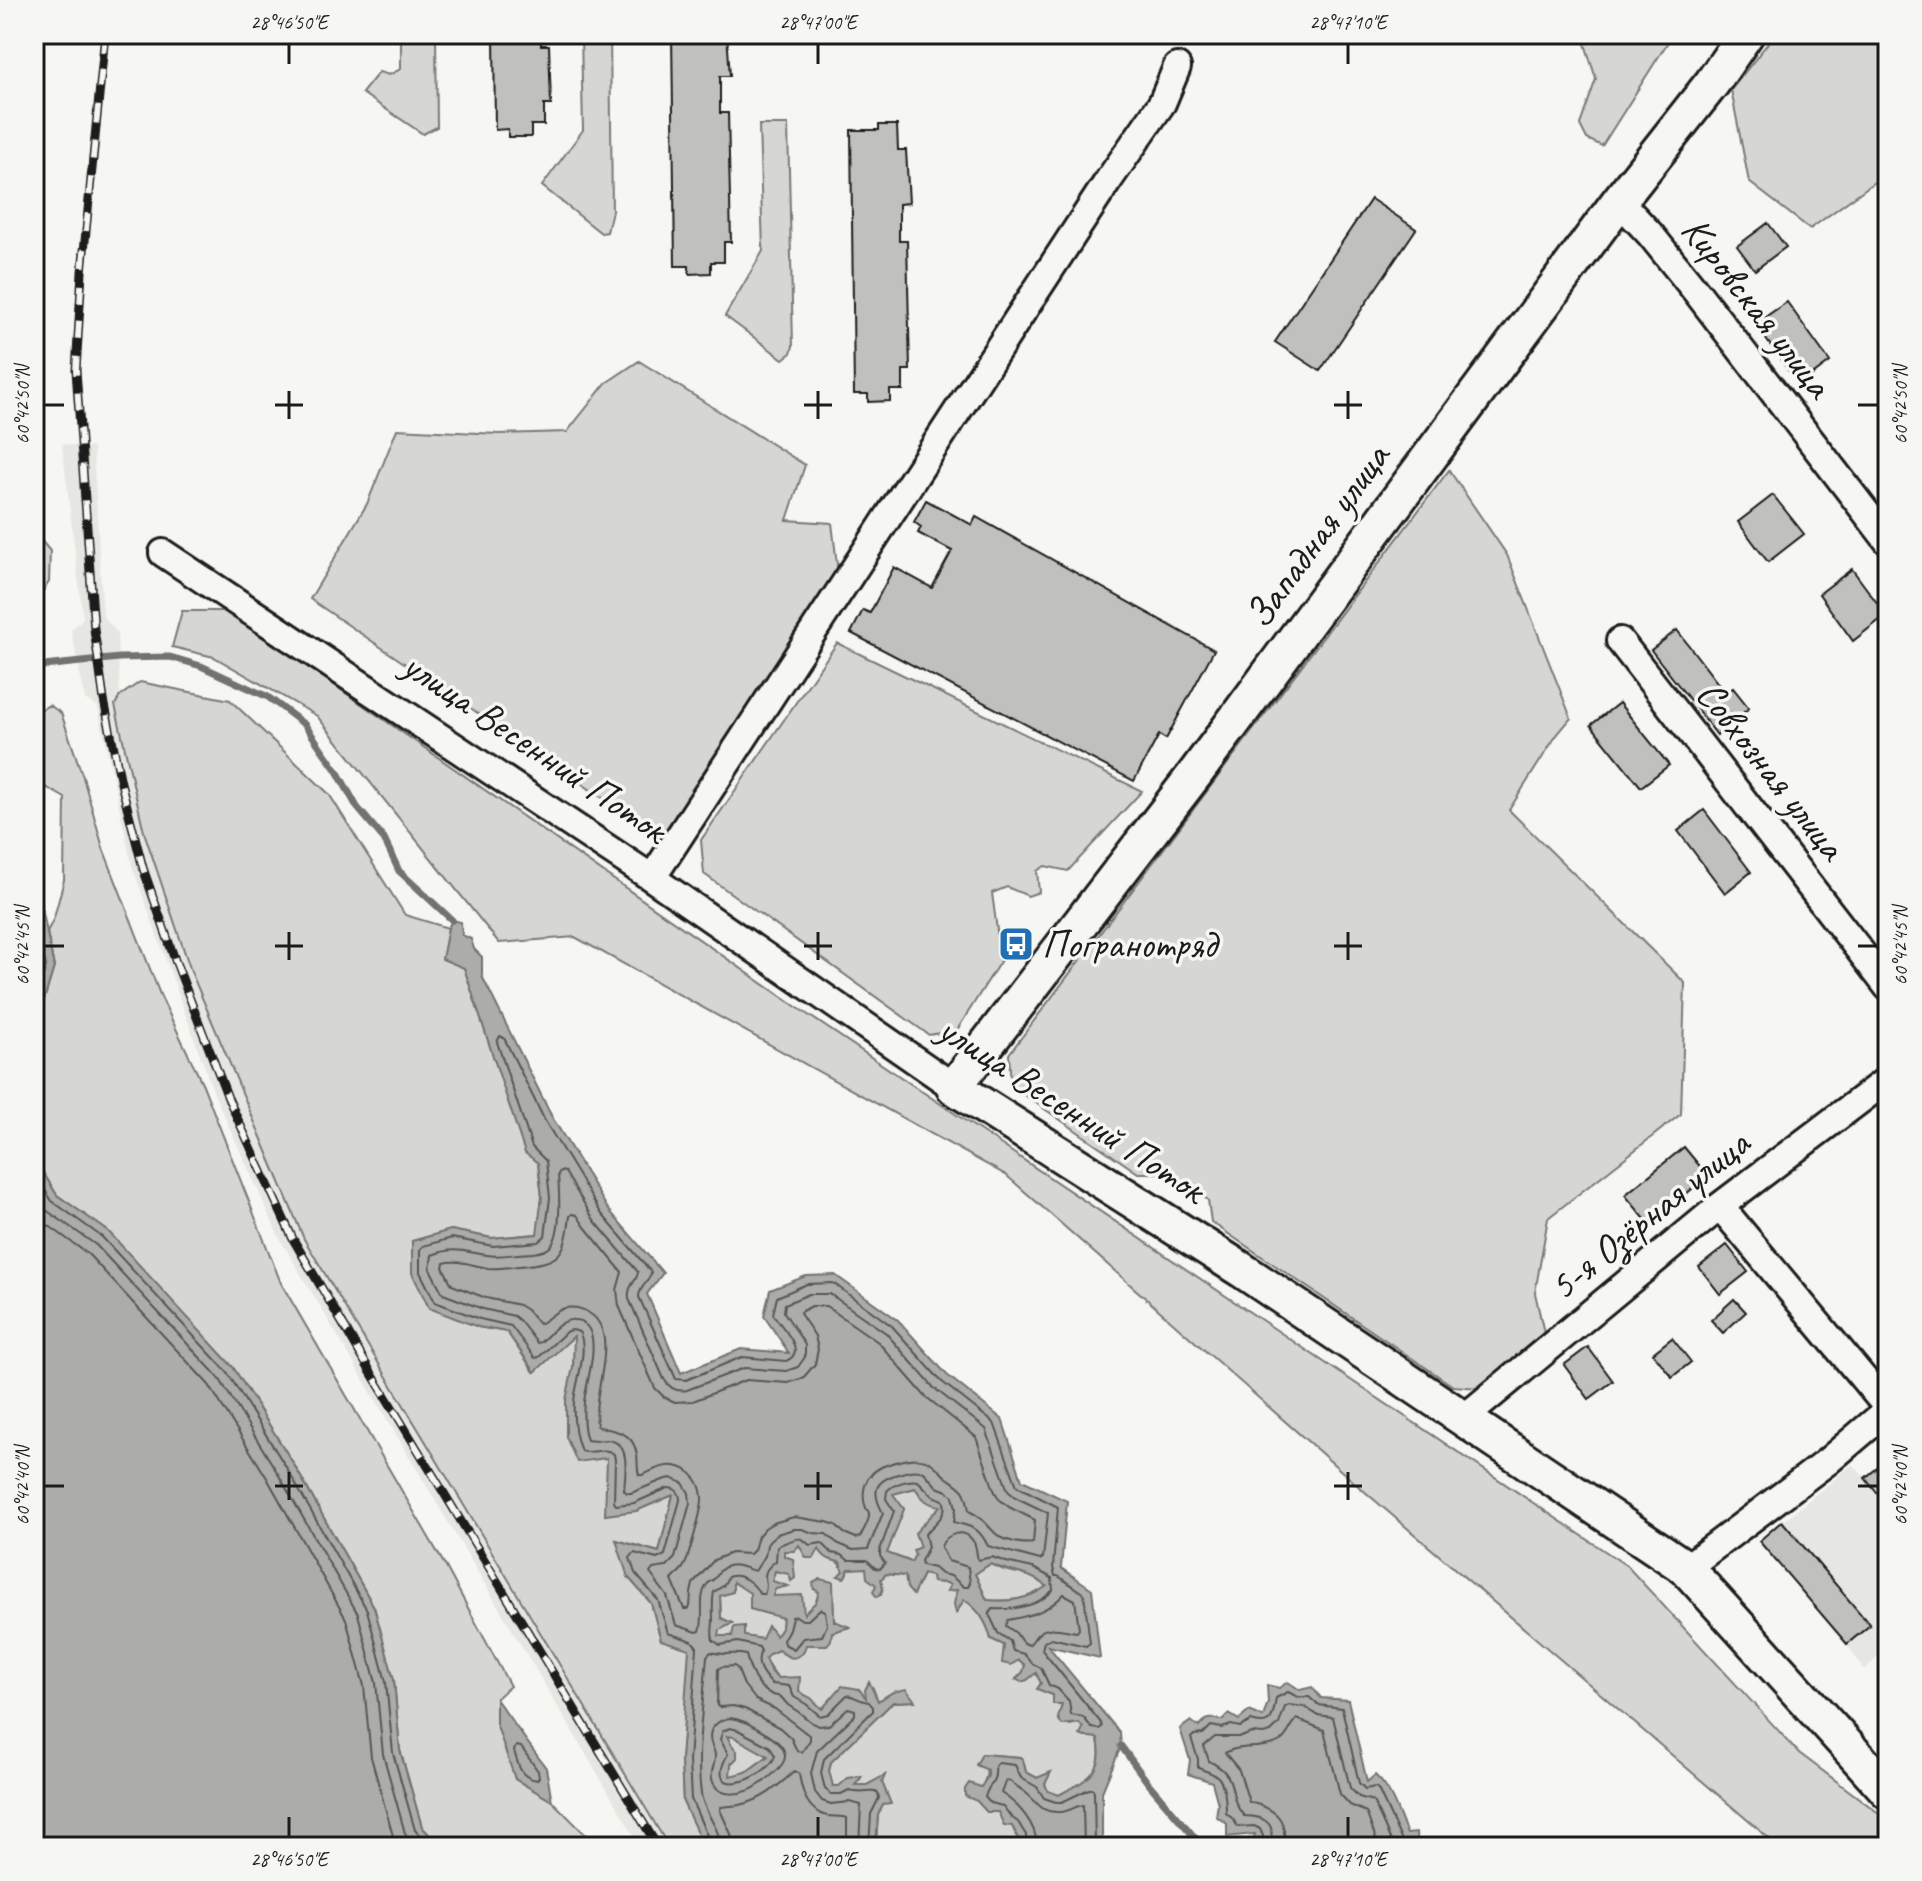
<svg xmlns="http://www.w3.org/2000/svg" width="1922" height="1881" font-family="Caveat,sans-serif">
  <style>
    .built { fill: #e6e6e2 }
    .green { fill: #d6d6d2; stroke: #797977; stroke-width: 2 }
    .water { fill: #acaca9; stroke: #727271; stroke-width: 2; fill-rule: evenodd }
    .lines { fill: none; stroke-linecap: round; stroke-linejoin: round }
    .shore { stroke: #565654; stroke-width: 2 }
    .stream { stroke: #727271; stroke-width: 7 }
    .building { fill: #c0c0bd; stroke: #1c1c1c; stroke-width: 2 }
    .minor-casing { stroke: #1c1c1c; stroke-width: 32 }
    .tertiary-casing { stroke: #1c1c1c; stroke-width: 40 }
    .minor { stroke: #f6f6f2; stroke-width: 26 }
    .tertiary { stroke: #f6f6f2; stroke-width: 34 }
    .rail-casing { stroke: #1c1c1c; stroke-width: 9 }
    .rail { stroke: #f6f6f2; stroke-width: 6; stroke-dasharray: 18; stroke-linecap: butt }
    .ticks { fill: none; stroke: #1c1c1c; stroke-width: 3 }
    .labels { text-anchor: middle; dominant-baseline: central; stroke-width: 7; stroke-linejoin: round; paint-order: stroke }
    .street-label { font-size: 40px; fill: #1c1c1c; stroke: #f6f6f2 }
    .poi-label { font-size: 40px; fill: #1c1c1c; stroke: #f6f6f2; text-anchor: start }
    .neatline { fill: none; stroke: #1c1c1c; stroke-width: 3 }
    .ticks-label { font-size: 20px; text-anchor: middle; fill: #1c1c1c }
  </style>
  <rect width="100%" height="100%" fill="#f6f6f2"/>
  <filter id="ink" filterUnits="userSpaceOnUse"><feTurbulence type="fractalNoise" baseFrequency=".0125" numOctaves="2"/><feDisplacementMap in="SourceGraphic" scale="16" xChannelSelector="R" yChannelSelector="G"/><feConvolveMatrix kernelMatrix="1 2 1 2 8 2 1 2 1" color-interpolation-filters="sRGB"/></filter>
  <g filter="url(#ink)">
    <!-- built -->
    <path class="built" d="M62 444 93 448 103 617 117 632 120 696 115 705 144 832 192 974 304 1239 669 1847H641L280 1239 215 1096 132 866 98 707 85 699 71 630 83 618Z
      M1884 1462 1888 1468V1648L1864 1670 1847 1644 1759 1541 1853 1464 1865 1478Z"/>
    <!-- green -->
    <path class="green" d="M401 34H436L437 127 423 134 362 93 379 72 389 75 401 69Z
      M581 34H610L612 211 607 232 601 233 542 186 583 130Z
      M1582 34H1673L1602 146 1587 139 1580 125 1596 79Z
      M1775 34H1888V172L1810 229 1749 182 1731 90Z
      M759 125H788L793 346 791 353 783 359 725 316 763 251Z
      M639 361 805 465 787 520 832 523 838 573 663 839 310 599 367 504 397 429 499 434 567 432 606 383Z
      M1449 470 1507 555 1571 718 1556 736 1509 810 1685 983 1681 1114 1548 1218 1535 1293 1544 1333 1480 1388 1453 1386 1211 1222 1208 1200 1169 1173H1138L1011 1086 1009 1054Z
      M34 532 50 551 49 582 37 600 34 613Z
      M182 611H228L795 1006 1627 1566 1799 1753 1888 1820V1847H1779L1364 1491 1006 1175 575 937 499 943 317 716 214 657 172 647Z
      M837 643 1142 791 1068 871 1045 866 1037 871 1039 892 1028 896 1007 887 992 893 1001 960 957 1030 929 1035 704 874 701 840Z
      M140 682 230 700 329 794 405 915 448 928 443 959 464 967 525 1152 538 1163 542 1197 538 1234 492 1238 451 1230 412 1241 478 1327 507 1332 534 1372 575 1335 573 1367 608 1458 636 1511 673 1495 659 1552 617 1540 628 1577 651 1603 661 1640 690 1648 681 1761 683 1802 705 1847H669L304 1239 192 974 144 832 115 705 120 696Z
      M49 705 61 713 83 777 103 848 161 997 203 1085 281 1283 446 1567 510 1686 496 1699 515 1779 552 1801 584 1833 605 1847H441L422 1827 400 1750 394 1680 374 1607 293 1463 233 1367 107 1231 57 1195 34 1158V1033L54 967 47 932 54 918 64 880 65 798 39 783 34 763V714Z
      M916 1488 921 1497 941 1506 912 1562 887 1553 904 1509 892 1494Z
      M799 1545C817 1548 836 1553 843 1571L839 1576 845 1577 849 1569 866 1567 881 1594 883 1589 881 1579 886 1574 905 1576 919 1583 923 1574 932 1576 933 1582 947 1583 951 1585 948 1590H958L957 1612 964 1599C978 1609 987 1622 991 1639L1004 1645V1655L1019 1660 1025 1665 1023 1672 1017 1679 1036 1672 1041 1683 1038 1689 1053 1695 1062 1704 1059 1718 1070 1725 1079 1723 1083 1728 1085 1737H1094L1098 1739C1106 1774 1086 1780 1059 1795L1047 1791 1045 1784 1050 1773 1037 1778 1026 1772 1023 1760 1020 1757 982 1754C992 1782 983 1776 977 1801L987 1812 998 1811 1003 1820 1012 1826 1019 1839 1018 1847 1008 1845V1847H884L876 1844 878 1815 883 1805 882 1782 884 1776 867 1785 854 1786 861 1778 839 1786H832L829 1771 831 1762 893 1702 914 1701 893 1692 878 1701 873 1688 866 1700 843 1687 822 1709C803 1689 776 1686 765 1659L769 1654 778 1650 784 1654 832 1632 849 1627 834 1621 832 1582 814 1589 819 1592 816 1602 803 1615 772 1596 775 1589 786 1586 771 1581 775 1571 790 1574 795 1578 784 1556V1550Z
      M990 1564 1004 1570 1031 1576 1047 1586C1028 1600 1010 1602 987 1600L975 1574Z
      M732 1582 737 1583 750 1593V1609L783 1618 782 1627 775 1637 762 1639 744 1636V1627L732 1636 719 1637V1630L732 1623 721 1618 720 1595 733 1591Z
      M727 1735 734 1737 768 1756 746 1772 729 1777C732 1762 733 1749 727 1735Z"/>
    <!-- water -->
    <path class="water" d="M34 869 54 967 34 1033Z
      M452 920 461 922 462 935 471 939 474 949 482 957V976L552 1117 608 1209 663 1273 647 1294 681 1373 741 1349 789 1353 764 1316 770 1290 806 1276 835 1275 898 1320 947 1375 1002 1419 1022 1480 1067 1501 1061 1568 1092 1589 1100 1658 1048 1646 1120 1733 1121 1746 1102 1792V1847H1018L1019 1839 1012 1826 1004 1825 998 1812H987L977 1801 965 1796V1789L969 1783 981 1787 988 1776V1770L976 1765 982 1754 1020 1757 1023 1760 1026 1772 1037 1778 1051 1772 1045 1784 1048 1791 1059 1795C1085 1780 1106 1774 1098 1739 1092 1735 1086 1739 1080 1735L1083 1728 1079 1723 1062 1725 1058 1718 1062 1704H1053V1695L1037 1689 1041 1683 1036 1673 1027 1680 1021 1682 1016 1679 1023 1672 1025 1665 1019 1660 1011 1665 1002 1663 1004 1645 991 1639C987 1622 979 1609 964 1600L956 1613 954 1604 957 1590 947 1591 950 1585 947 1583 933 1582 932 1576 923 1574 913 1595 907 1588 905 1576 886 1574 881 1579C883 1587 885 1592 877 1597L873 1592 876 1585 867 1578 866 1568 849 1569 844 1578 838 1576 843 1571 840 1562C829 1560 824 1558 819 1549L814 1558H806L799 1545 794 1551H784V1556L793 1559 795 1578 791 1581 789 1574 775 1571 772 1581 788 1586 775 1589 773 1596 802 1595 804 1614 816 1602 819 1592 814 1589 813 1583 820 1579 833 1582 834 1621 850 1627 832 1632 831 1640 827 1645H806L803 1653C790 1662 790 1657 778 1650L769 1654 765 1659 770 1670 777 1678 800 1677 799 1692 811 1698 822 1709 842 1686 859 1689 866 1698 865 1690 869 1682 878 1701 893 1692 906 1689 915 1701 893 1702 831 1762 829 1771 833 1786H839L848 1778 862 1776 855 1785H867L885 1775 882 1782 891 1804 883 1805 878 1815 876 1844 884 1847H705L702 1843 683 1802 681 1761 689 1649 661 1640 651 1603 628 1577 616 1540 659 1552 673 1495 636 1511 605 1515 607 1458 577 1462 566 1437V1400L573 1367 574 1336 535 1372 507 1332 478 1327 429 1308 412 1273V1241L451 1230 492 1238 537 1234 542 1197 538 1163 525 1153 464 968 442 959 448 928ZM915 1488C923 1499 926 1504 940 1506L915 1533 920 1547 913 1550 915 1555 911 1562 887 1553 904 1509 893 1494ZM990 1564C1012 1573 1028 1572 1047 1586 1028 1600 1009 1602 987 1600L975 1574ZM733 1582 750 1593V1609L783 1618 782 1627 776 1636 768 1626 762 1639 744 1636V1626L734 1627 732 1636H719L720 1630 732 1623 721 1618 720 1596 733 1592ZM727 1736 734 1737 768 1756 746 1772 730 1776 731 1764 737 1758V1751L731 1744Z
      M34 1158 57 1195 108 1231 233 1367 293 1463 374 1607 394 1680 400 1750 422 1827 441 1847H34Z
      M1288 1682 1300 1690 1312 1687 1321 1698 1348 1700 1367 1782 1375 1775C1392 1790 1398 1813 1407 1834L1416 1833 1417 1840 1406 1847H1251L1255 1834 1227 1837V1824L1216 1816 1218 1804 1212 1782 1188 1774 1190 1760 1180 1729 1191 1721 1199 1727C1206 1717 1211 1718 1223 1720L1229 1714 1239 1720 1249 1711 1263 1717 1268 1702 1267 1685 1279 1688Z
      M496 1699 546 1768 552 1801 515 1779 496 1723Z"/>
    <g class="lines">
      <!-- shore -->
      <path class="shore" d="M34 909 46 966 34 1006
        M560 1171 565 1172 594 1220 638 1272C637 1282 627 1285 629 1299L664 1379C669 1388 677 1392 687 1390L744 1368 786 1371 798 1367 805 1357V1345L784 1312 785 1304 809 1294H830L886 1333 934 1388 986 1429 1008 1491 1015 1497 1048 1513 1043 1558 1040 1560 988 1546C978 1526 972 1527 954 1522L956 1508 953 1496 947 1491 937 1487 924 1472C914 1469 908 1471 898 1474 873 1481 872 1493 883 1513L868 1549 853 1550 837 1543 826 1534 813 1533 802 1529H794L777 1534 771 1539 767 1545 765 1556 755 1571C743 1568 730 1559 719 1572 718 1574 717 1576 715 1578 708 1585 712 1577 706 1586 698 1599 705 1617 700 1631L697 1632 676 1625 667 1596 650 1573 653 1569 666 1567 675 1558 690 1503 689 1493 683 1483 671 1478 663 1480 631 1493H627L624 1490C625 1473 632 1442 607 1440 599 1440 594 1442 587 1440 583 1429 583 1414 584 1402 586 1383 603 1335 583 1323 566 1312 552 1332 541 1342L537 1343 520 1321 514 1316 483 1309 443 1294 430 1269 432 1255C455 1246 464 1252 487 1255 497 1257 508 1255 518 1254 528 1253 541 1254 549 1248 563 1236 559 1191 558 1174Z
        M34 1173 52 1201 102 1237 227 1372 286 1467 367 1610 386 1682 393 1753 415 1830 430 1847
        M34 1192 46 1210 96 1245 219 1378 277 1472 358 1614 376 1683 383 1754 405 1833 416 1847
        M572 1214 577 1215 585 1227 622 1272 617 1290 619 1306 655 1388 664 1397 675 1402 693 1401 746 1380 788 1383 803 1378 815 1364 818 1349 815 1336 801 1315 800 1312 812 1306H826L878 1342 925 1396 976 1437 994 1490 999 1499 1009 1507 1035 1520 1033 1543C1023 1545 1003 1541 995 1533 985 1523 983 1518 969 1511 966 1489 963 1489 946 1477 942 1474 941 1471 937 1468 925 1455 911 1458 896 1462 885 1465 876 1468 869 1477 863 1486 862 1498 866 1508 867 1510 869 1511 869 1514 870 1520 863 1531 860 1537L856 1538 844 1533 836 1525 827 1522 794 1517 773 1523 765 1528 758 1536 754 1550 750 1554 731 1553 714 1560 693 1584 691 1593 690 1607 688 1609H684L672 1580 683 1568 687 1560C691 1545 703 1510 702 1497 701 1478 685 1464 667 1466 658 1467 650 1472 642 1475H639C637 1469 638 1462 637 1455 633 1430 615 1432 597 1426 596 1418 596 1409 597 1401 600 1376 616 1329 589 1313 582 1308 573 1307 565 1308 554 1311 548 1320 539 1324L527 1310 519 1305 486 1298 452 1285 443 1267 444 1263C459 1259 473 1266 488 1268 498 1269 509 1267 520 1266 560 1262 565 1257 570 1216Z
        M34 1215 88 1254 209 1385 267 1478 346 1619 364 1686 371 1757 393 1836 399 1847
        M1064 1594 1075 1600 1079 1629 1077 1632C1064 1631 1048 1623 1037 1635 1034 1638 1032 1642 1029 1645L1022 1642 1016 1633 1006 1626 1008 1620C1030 1616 1049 1611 1064 1594Z
        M820 1609 825 1611 827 1625 822 1636 803 1638 794 1649 784 1644 783 1640 789 1629 792 1617 796 1616 802 1620H808Z
        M734 1666 737 1668 744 1685 756 1700 775 1709 810 1736V1740L802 1752 797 1751 791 1738 780 1728 745 1709 733 1706 720 1707 717 1706 718 1669 721 1667Z
        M730 1718C743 1719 752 1726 763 1732 799 1752 786 1766 759 1785 746 1794 718 1801 712 1779 710 1770 716 1763 715 1755 715 1751 712 1747 711 1743 707 1729 717 1720 730 1718Z
        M730 1728 738 1730 770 1747 775 1756C766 1781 701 1801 728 1754L720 1739 723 1731Z
        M516 1746 521 1747 538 1771 539 1777 537 1780C519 1777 519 1766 514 1751Z
        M711 1847 710 1842 691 1799 689 1761 697 1647 692 1641 668 1633 658 1600 635 1573 630 1558 634 1553 657 1559 665 1555 680 1500C680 1493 676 1488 668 1488L634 1503 616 1505 614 1502 615 1460 614 1454C604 1446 592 1455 581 1451 574 1435 573 1418 574 1401 576 1382 589 1348 579 1332L573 1330 567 1331 539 1357 535 1358 511 1326 480 1319 435 1302 420 1272V1249L423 1246 452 1238 493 1246 538 1242 545 1236 550 1198 546 1161 532 1147 497 1042 500 1036 504 1038 545 1121 601 1213 651 1272C651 1281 639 1286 639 1297L676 1379 686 1380 742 1357 786 1361C809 1352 781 1327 773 1314L777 1297 807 1284 833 1283 892 1326 941 1381 994 1423 1017 1486 1058 1507 1053 1567 1055 1576H1058L1084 1594 1090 1643 1086 1646 1051 1638 1044 1642 1042 1650 1101 1723 1102 1727 1099 1729 1092 1728 1083 1717 1071 1715 1069 1701 1058 1689 1049 1685 1041 1668 1033 1664 1024 1654 1013 1651 1010 1641 998 1633 989 1614 992 1609C1014 1610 1038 1607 1053 1590L1052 1578 1033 1568 1006 1562 992 1557 978 1560C976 1554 977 1546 973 1541 964 1527 945 1534 941 1547L948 1561 968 1567 970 1583 968 1587H964L951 1576 941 1574 934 1568 922 1565 921 1561 928 1547 925 1534C934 1524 950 1514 943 1500L933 1496 918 1481C909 1479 893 1484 887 1491L886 1499 894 1511 880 1550V1556L885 1563 880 1569 875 1568 867 1560H848L842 1555 832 1553 822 1543 810 1545C808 1544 804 1540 802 1539 797 1537 781 1544 777 1547L776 1561C756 1575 771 1581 764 1594H760C754 1583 740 1572 728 1577L723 1586 714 1592C712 1601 713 1610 713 1620 713 1627 711 1632 713 1640L720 1645 738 1642 759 1647 761 1651C754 1664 763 1675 772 1684L789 1686 794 1697 806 1704 820 1716 828 1714 847 1695C855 1696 860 1701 869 1702L873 1707V1711L824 1759 821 1773 825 1789 831 1794H841L849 1790C861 1796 870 1789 878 1793L879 1798 871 1814 869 1847
        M721 1847C720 1828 704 1813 701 1794 695 1752 704 1699 707 1656L711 1652C723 1656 734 1652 746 1655 751 1675 759 1694 781 1697L788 1705 800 1713 812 1723 819 1726 829 1725 848 1708 855 1710V1715L817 1751 811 1773 815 1792 822 1801 831 1804 849 1802 861 1805 859 1847
        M733 1847 731 1834 720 1810 721 1807C727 1806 733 1806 740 1805 763 1800 778 1786 795 1771L799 1774C802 1792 807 1811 827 1816 834 1817 841 1816 847 1818V1847
        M1026 1847V1835L1018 1822 1011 1817 1003 1806 990 1803 985 1797C988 1784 997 1783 995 1766L998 1763 1015 1765 1021 1778 1037 1787 1044 1798 1056 1802H1062L1089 1789H1093L1094 1793 1095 1847
        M1036 1847C1039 1826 1017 1803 1001 1793L1006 1780 1010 1781C1015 1786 1020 1788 1026 1793 1037 1801 1039 1812 1058 1812 1067 1813 1075 1806 1083 1805L1084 1847
        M1260 1847 1263 1836 1260 1829 1254 1826 1238 1827 1233 1819 1226 1813C1226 1803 1225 1785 1218 1777 1213 1773 1203 1770 1198 1768V1759L1191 1738 1194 1735 1203 1734 1211 1726 1222 1728 1231 1725 1240 1727 1251 1721C1273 1728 1273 1716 1276 1698L1288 1692 1298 1697H1309L1318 1705 1342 1708 1359 1783 1365 1789 1375 1787 1378 1789 1401 1839V1847
        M1270 1847C1277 1824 1266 1816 1244 1816 1225 1795 1242 1777 1209 1761L1204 1746 1215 1737H1241L1252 1733 1263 1734 1271 1732 1279 1724 1285 1707 1289 1705 1305 1707 1317 1715 1333 1717 1350 1788 1359 1797 1373 1801 1391 1841V1847
        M1283 1847C1289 1818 1274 1808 1249 1802L1239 1770 1225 1753C1238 1744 1266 1751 1282 1740 1289 1734 1291 1725 1297 1719L1324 1730 1340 1794 1350 1805 1366 1812 1379 1847"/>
      <!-- stream -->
      <path class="stream" d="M34 667 119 658 170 657 201 666 268 697 305 725 337 771 357 807 384 839 399 871 452 920
        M1121 1746 1148 1783 1203 1847"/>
    </g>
    <!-- building -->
    <path class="building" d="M494 34H541V45H549L551 105H544V125H531V137H508V129L495 130Z
      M672 34H727L730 76H720V113H728L731 242H724V262H711V273L689 274V266H675Z
      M879 125H897L898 150H906L909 203 899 204V241H907L910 370H903V390H890V401L868 402V394H854L851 130H879Z
      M1371 199 1416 229 1320 371 1275 342Z
      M1768 223 1786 247 1755 270 1737 246Z
      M1787 302 1830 362 1799 385 1755 324Z
      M1773 495 1804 534 1768 562 1738 522Z
      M926 500 972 525 976 517 1214 650 1166 739 1159 735 1134 781 851 633 863 610 870 613 894 567 932 588 952 551 918 533 921 527 914 522Z
      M1852 569 1886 615 1853 641 1819 594Z
      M1677 630 1726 694 1733 688 1749 708 1717 735 1651 650Z
      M1619 703 1669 765 1641 787 1591 725Z
      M1704 810 1751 872 1725 893 1678 831Z
      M1684 1147 1708 1176 1649 1224 1625 1195Z
      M1727 1245 1748 1272 1720 1294 1699 1267Z
      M1734 1299 1746 1312 1723 1333 1711 1320Z
      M1672 1338 1691 1362 1672 1377 1653 1353Z
      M1588 1347 1613 1381 1589 1399 1564 1365Z
      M1888 1459V1507L1865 1478Z
      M1782 1521 1870 1625 1847 1644 1759 1541Z"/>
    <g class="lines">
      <defs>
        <path id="minor" d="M1619 201 1650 234 1699 295 1888 541
          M163 553 652 878 954 1087
          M1620 641 1888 987
          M652 878 1108 181 1162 103 1177 67
          M1720 1206 1888 1408
          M1464 1418 1720 1206 1888 1079
          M1686 1568 1828 1461 1888 1410"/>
        <path id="tertiary" d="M1746 34 1712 83 1619 201 1195 774 954 1087 1242 1270 1686 1568 1888 1791"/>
      </defs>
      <!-- minor casing -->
      <use href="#minor" class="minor-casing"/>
      <!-- tertiary casing -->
      <use href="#tertiary" class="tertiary-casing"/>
      <!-- minor -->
      <use href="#minor" class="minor"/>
      <!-- tertiary -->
      <use href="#tertiary" class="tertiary"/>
      <defs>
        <path id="rail" d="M105 34 82 272 76 370 94 629 104 700 121 783 143 868 175 960 228 1098 293 1239 369 1369 658 1847
          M34 45 39 34"/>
      </defs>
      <!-- rail casing -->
      <use href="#rail" class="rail-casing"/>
      <!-- rail -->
      <use href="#rail" class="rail"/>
    </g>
  </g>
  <!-- ticks -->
  <path class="ticks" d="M289 44V64M818 44V64M1348 44V64M289 391V419M818 391V419M1348 391V419M44 405H64M275 405H303M804 405H832M1334 405H1362M1858 405H1878M289 932V960M818 932V960M1348 932V960M44 946H64M275 946H303M804 946H832M1334 946H1362M1858 946H1878M289 1472V1500M818 1472V1500M1348 1472V1500M44 1486H64M275 1486H303M804 1486H832M1334 1486H1362M1858 1486H1878M289 1817V1837M818 1817V1837M1348 1817V1837"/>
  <!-- icons -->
  <defs>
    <symbol id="bus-square" viewBox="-11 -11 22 22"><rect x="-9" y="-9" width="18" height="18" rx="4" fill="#1f6fb2" stroke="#f6f6f2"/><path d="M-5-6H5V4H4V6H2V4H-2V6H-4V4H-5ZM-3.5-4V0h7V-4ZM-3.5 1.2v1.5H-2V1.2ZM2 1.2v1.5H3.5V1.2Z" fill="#fff"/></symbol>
  </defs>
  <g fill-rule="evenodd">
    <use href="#bus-square" x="996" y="924" width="40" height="40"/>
  </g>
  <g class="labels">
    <!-- street labels -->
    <g class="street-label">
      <text transform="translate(1757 307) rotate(52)">Кировская улица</text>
      <text transform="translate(1317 536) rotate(-54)">Западная улица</text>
      <text transform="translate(535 747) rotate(34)">улица Весенний Поток</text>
      <text transform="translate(1771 770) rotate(52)">Совхозная улица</text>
      <text transform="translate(1072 1109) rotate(33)">улица Весенний Поток</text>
      <text transform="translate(1649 1215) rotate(-39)">5-я Озёрная улица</text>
    </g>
    <!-- poi labels -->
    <g class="poi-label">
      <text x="1042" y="944">Погранотряд</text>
    </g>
  </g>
  <!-- margin -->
  <rect width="1922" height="1881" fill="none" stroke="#f6f6f2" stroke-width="88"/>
  <rect x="44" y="44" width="1834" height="1793" class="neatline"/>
  <g class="ticks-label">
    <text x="289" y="29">28°46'50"E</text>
    <text x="818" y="29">28°47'00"E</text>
    <text x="1348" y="29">28°47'10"E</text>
    <text transform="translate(22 405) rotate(-90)" y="7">60°42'50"N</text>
    <text transform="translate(1900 405) rotate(-90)" y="7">60°42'50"N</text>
    <text transform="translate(22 946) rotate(-90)" y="7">60°42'45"N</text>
    <text transform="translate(1900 946) rotate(-90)" y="7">60°42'45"N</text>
    <text transform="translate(22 1486) rotate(-90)" y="7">60°42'40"N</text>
    <text transform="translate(1900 1486) rotate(-90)" y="7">60°42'40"N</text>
    <text x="289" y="1866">28°46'50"E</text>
    <text x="818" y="1866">28°47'00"E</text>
    <text x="1348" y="1866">28°47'10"E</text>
  </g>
</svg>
